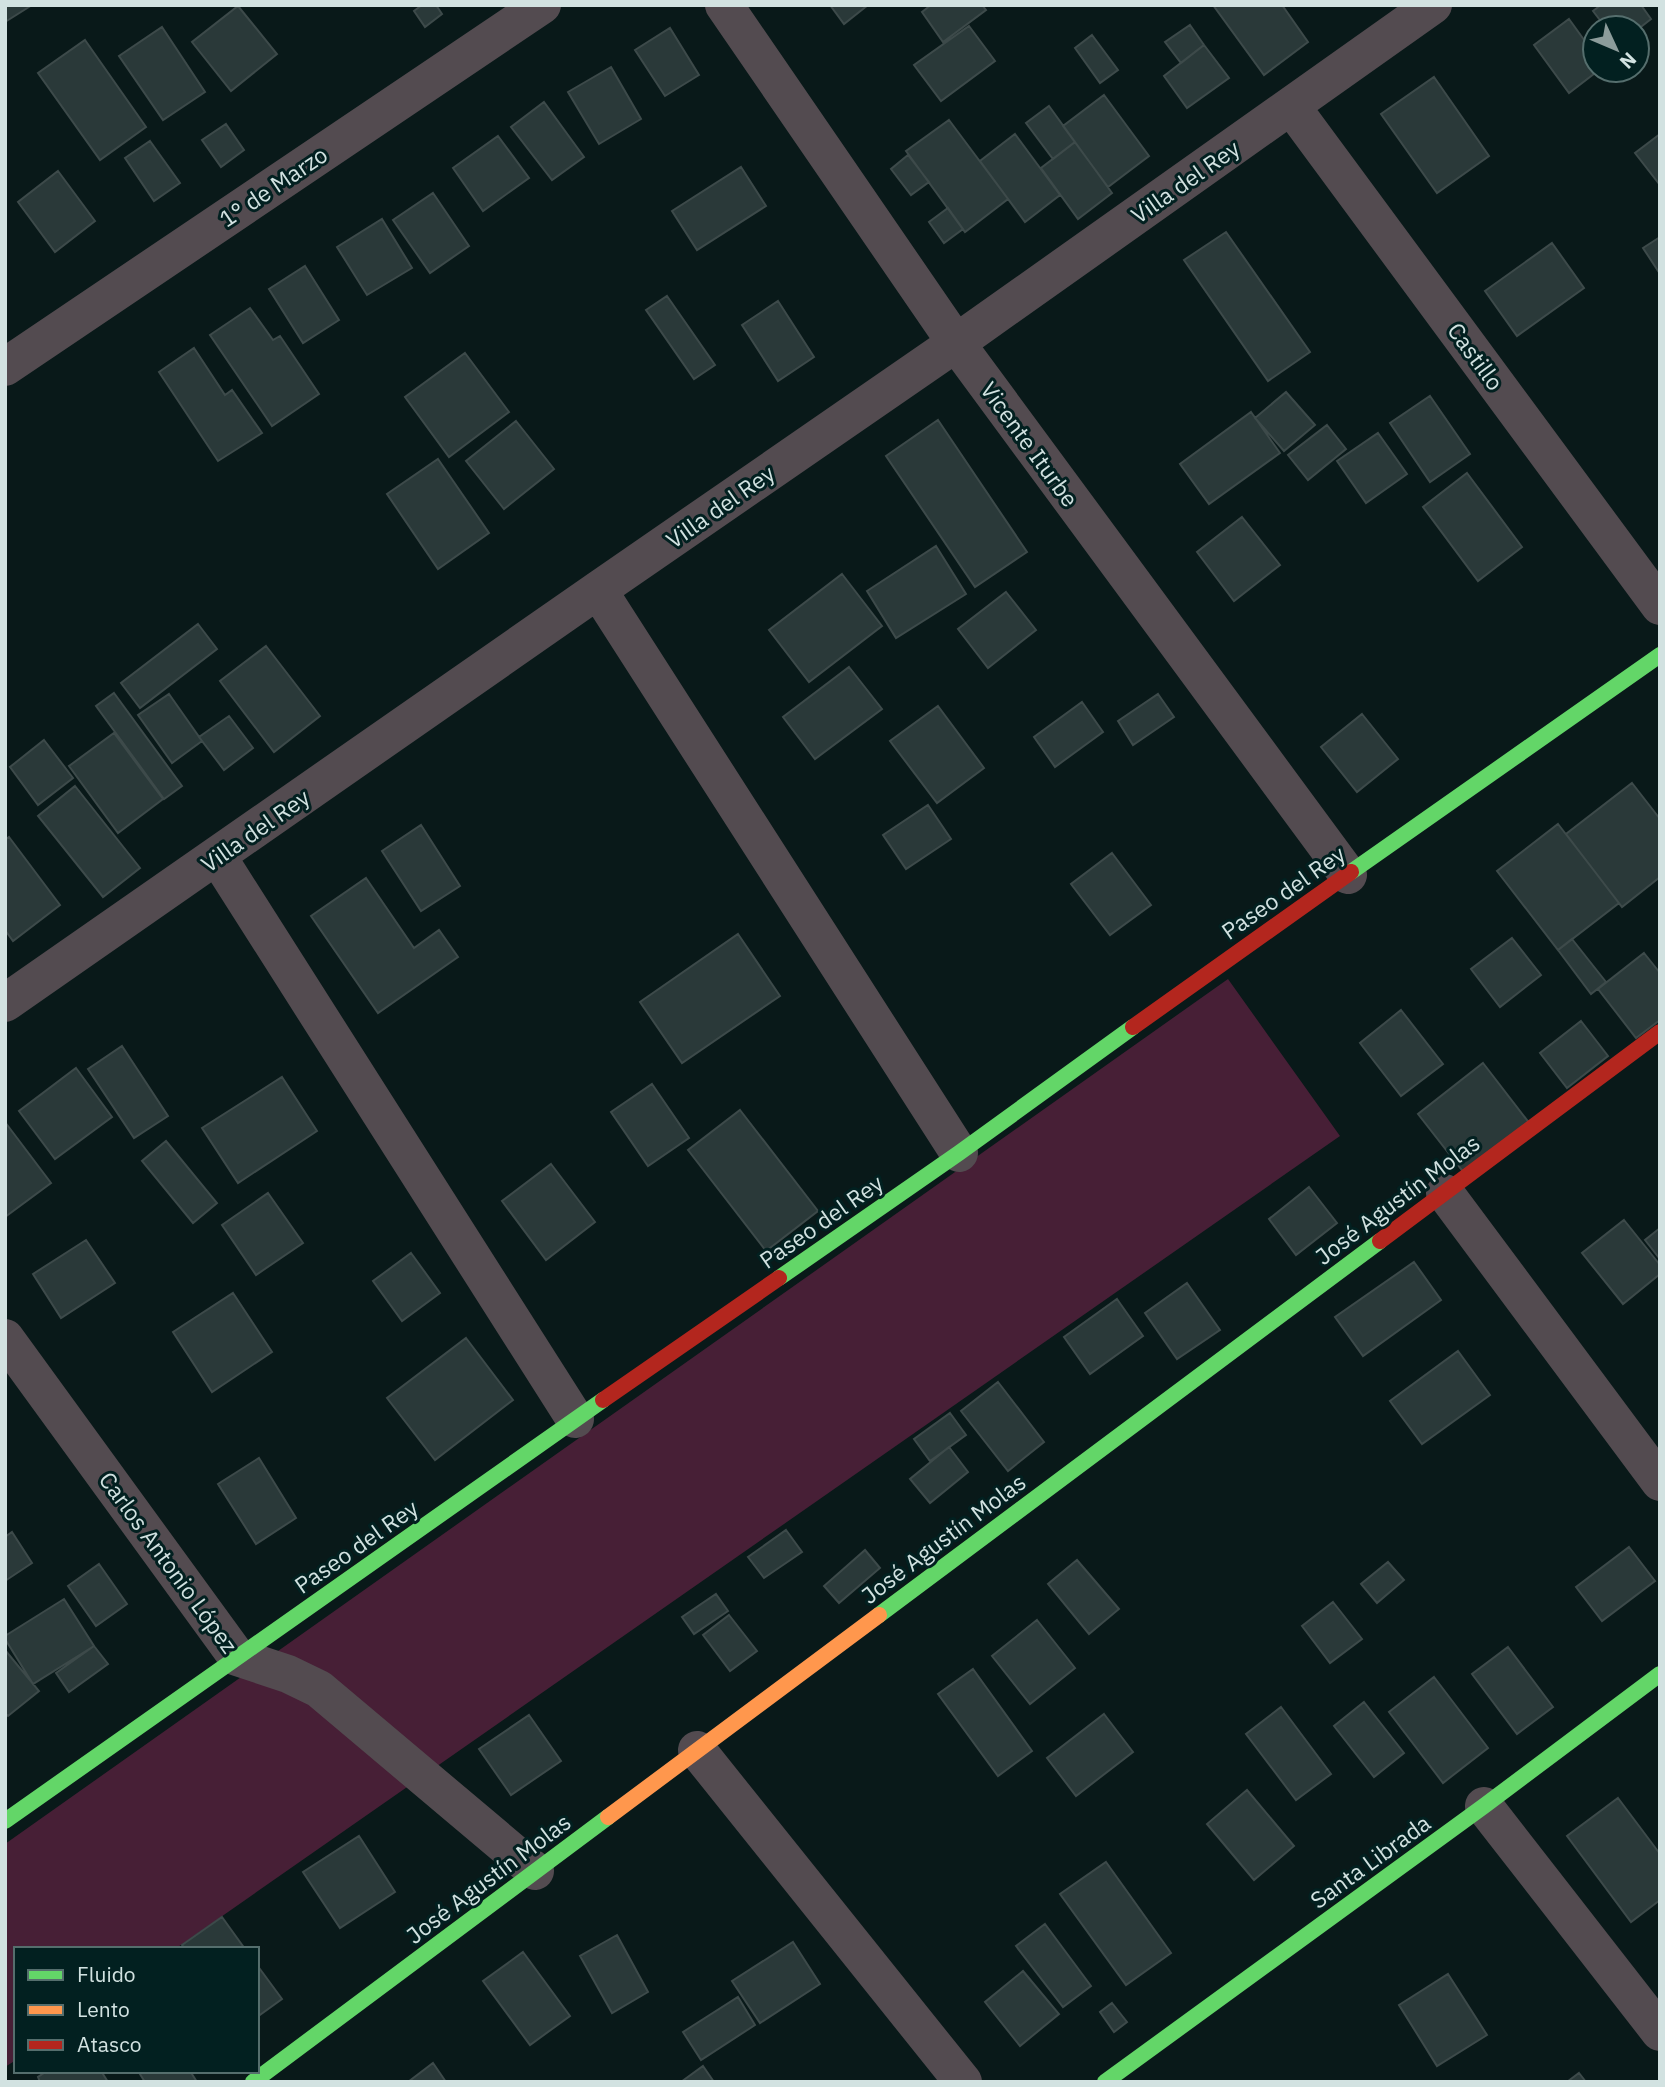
<svg xmlns="http://www.w3.org/2000/svg" width="1665" height="2087" font-family="'IBM Plex Sans',sans-serif">
  <style>
    .green { fill: #471f36 }
    .building { fill: #2a3939; stroke: #3d4a4a; stroke-width: 2 }
    .lines { fill: none; stroke-linecap: round; stroke-linejoin: round }
    .street { stroke: #534b50; stroke-width: 38 }
    .fast { stroke: #63d668; stroke-width: 16 }
    .slow { stroke: #ff974d; stroke-width: 16 }
    .jam { stroke: #b3261e; stroke-width: 16 }
    .labels { text-anchor: middle; dominant-baseline: central; stroke-width: 6; stroke-linejoin: round; paint-order: stroke }
    .street-label { font-size: 23px; fill: #d2e2e1; stroke: #022020 }
  </style>
  <rect width="100%" height="100%" fill="#091919"/>
  <!-- green -->
  <path class="green" d="M1228 979 1340 1136 175 1949H16V2060L5 2067V1844Z"/>
  <!-- building -->
  <path class="building" d="M5 5H32L5 22Z
    M422 5H436L442 14 425 27 414 11Z
    M830 5H868L844 24Z
    M931 5H982L986 10 943 42 922 12Z
    M1213 5H1282L1308 42 1264 75Z
    M1601 5H1641L1651 19 1637 30V28H1606L1593 11Z
    M238 6 277 54 231 91 192 42Z
    M1569 19 1595 55V70H1599L1569 93 1534 45Z
    M1190 25 1204 45 1181 63 1165 42Z
    M969 26 995 61 941 101 914 65Z
    M162 27 205 92 163 120 119 56Z
    M670 28 699 75 665 96 635 50Z
    M1092 35 1118 70 1100 83 1075 48Z
    M85 40 146 127 100 160 38 73Z
    M1204 45 1229 78 1187 108 1164 76Z
    M611 67 641 119 599 144 568 92Z
    M1434 77 1489 156 1437 193 1381 114Z
    M1104 95 1149 156 1108 187 1063 126Z
    M544 102 584 157 552 180 511 127Z
    M1049 106 1075 142 1053 159 1026 123Z
    M949 120 1008 199 965 232 906 151Z
    M226 124 244 150 221 167 202 140Z
    M1015 134 1060 195 1025 222 980 161Z
    M1660 134V185L1635 153Z
    M498 136 529 178 483 211 453 168Z
    M150 141 180 183 154 201 125 158Z
    M1075 142 1112 193 1078 219 1041 168Z
    M908 155 929 182 911 195 891 169Z
    M741 167 766 206 697 250 672 211Z
    M58 171 95 221 55 252 18 202Z
    M433 193 469 246 430 273 393 220Z
    M948 208 963 229 944 243 929 222Z
    M382 219 412 268 367 295 337 247Z
    M1226 232 1310 352 1268 381 1184 260Z
    M1660 237V274L1643 248Z
    M1552 243 1584 288 1517 336 1485 291Z
    M305 266 339 320 303 343 269 289Z
    M667 296 715 365 694 379 646 310Z
    M778 301 814 357 778 381 742 325Z
    M250 308 273 340 280 336 319 394 272 426 210 335Z
    M194 348 225 395 232 390 262 433 218 461 159 372Z
    M465 353 509 412 449 457 405 397Z
    M1286 392 1315 425 1284 451 1255 418Z
    M1430 396 1470 454 1430 482 1390 423Z
    M1251 412 1280 453 1209 504 1180 464Z
    M938 420 1027 552 975 587 886 456Z
    M516 421 554 469 504 509 466 461Z
    M1327 425 1346 449 1308 480 1288 455Z
    M1378 433 1407 474 1366 503 1337 461Z
    M438 459 489 533 438 569 387 494Z
    M1467 473 1522 547 1478 581 1423 507Z
    M1242 517 1280 565 1234 601 1197 552Z
    M936 546 966 594 896 638 867 591Z
    M842 574 882 626 809 682 769 630Z
    M1006 592 1036 630 988 668 958 629Z
    M198 624 217 649 140 708 121 683Z
    M266 646 320 716 274 752 220 681Z
    M849 667 882 709 815 759 783 717Z
    M114 693 182 786 164 799 96 706Z
    M169 694 202 741 172 763 138 715Z
    M1158 694 1174 717 1133 745 1118 721Z
    M1082 702 1103 732 1055 767 1034 737Z
    M938 706 984 768 937 803 890 741Z
    M1362 714 1398 759 1357 792 1321 747Z
    M229 716 253 748 224 770 199 737Z
    M114 733 163 799 118 833 69 766Z
    M44 740 73 778 38 805 10 767Z
    M1632 783 1660 819V877L1622 907 1566 834Z
    M75 786 140 868 103 897 38 816Z
    M928 805 951 839 906 869 883 835Z
    M1558 824 1619 903 1558 950 1497 871Z
    M421 825 460 886 421 911 382 851Z
    M9 837 60 905 13 941 5 930V840Z
    M1112 853 1151 905 1110 935 1071 884Z
    M366 878 414 948 439 930 458 957 378 1013 311 916Z
    M738 934 780 996 682 1063 640 1002Z
    M1512 938 1541 975 1500 1007 1471 969Z
    M1572 939 1606 982 1591 994 1558 950Z
    M1644 953 1660 973V1020L1636 1038 1598 989Z
    M1401 1010 1443 1064 1401 1096 1360 1043Z
    M1581 1021 1608 1056 1567 1088 1540 1053Z
    M122 1046 168 1116 134 1138 88 1069Z
    M1483 1063 1530 1124 1465 1174 1418 1114Z
    M76 1068 112 1117 55 1159 19 1111Z
    M282 1077 317 1131 238 1183 202 1128Z
    M652 1084 689 1138 648 1166 611 1112Z
    M740 1110 818 1211 766 1251 688 1150Z
    M5 1122 51 1183 5 1217Z
    M166 1141 217 1203 193 1223 142 1161Z
    M551 1164 595 1222 546 1260 502 1201Z
    M1309 1187 1337 1223 1296 1255 1269 1219Z
    M268 1193 303 1243 256 1275 222 1225Z
    M1624 1220 1660 1265V1274L1623 1304 1582 1253Z
    M1660 1228V1259L1645 1240Z
    M86 1240 115 1283 61 1318 33 1274Z
    M411 1253 440 1293 402 1321 373 1281Z
    M1414 1262 1441 1300 1363 1356 1335 1317Z
    M1187 1283 1220 1330 1177 1359 1145 1313Z
    M233 1293 272 1352 212 1392 173 1332Z
    M1117 1299 1143 1336 1090 1374 1064 1337Z
    M466 1338 513 1400 435 1460 387 1398Z
    M1458 1351 1490 1395 1422 1444 1390 1401Z
    M998 1382 1044 1442 1008 1471 961 1411Z
    M950 1413 966 1435 930 1461 914 1439Z
    M949 1447 968 1472 930 1503 910 1479Z
    M259 1458 296 1518 256 1544 218 1484Z
    M786 1530 802 1552 764 1578 748 1557Z
    M12 1532 32 1563 5 1581V1537Z
    M1629 1547 1655 1581 1602 1621 1576 1587Z
    M865 1550 880 1568 839 1603 824 1586Z
    M1077 1560 1119 1609 1089 1634 1048 1584Z
    M1388 1562 1404 1580 1377 1603 1361 1584Z
    M99 1564 127 1604 96 1626 68 1586Z
    M716 1594 728 1611 694 1634 682 1617Z
    M64 1599 94 1646 33 1684 5 1639V1636Z
    M1333 1602 1362 1639 1330 1663 1302 1626Z
    M729 1615 757 1651 730 1671 703 1635Z
    M1037 1620 1075 1668 1030 1704 992 1656Z
    M94 1646 108 1664 69 1692 56 1673Z
    M1508 1647 1553 1707 1517 1734 1472 1674Z
    M5 1650 39 1691 8 1716 5 1713Z
    M973 1669 1032 1751 998 1776 938 1694Z
    M1434 1677 1488 1748 1443 1783 1389 1712Z
    M1364 1702 1404 1753 1374 1777 1334 1726Z
    M1281 1707 1331 1774 1296 1800 1246 1734Z
    M1104 1714 1133 1752 1076 1796 1047 1758Z
    M529 1715 561 1761 511 1795 479 1749Z
    M1247 1790 1294 1846 1254 1880 1207 1824Z
    M1618 1798 1660 1854V1900L1631 1922 1567 1836Z
    M359 1836 395 1892 340 1928 303 1872Z
    M1106 1862 1171 1953 1126 1985 1060 1894Z
    M222 1917 245 1949H185L182 1945Z
    M1045 1924 1091 1986 1063 2007 1016 1946Z
    M617 1935 648 1992 612 2013 580 1956Z
    M793 1942 820 1984 760 2023 732 1981Z
    M523 1952 570 2016 530 2045 483 1981Z
    M257 1965 282 1999 257 2017Z
    M1023 1971 1059 2014 1020 2046 985 2002Z
    M1448 1974 1487 2035 1437 2066 1399 2005Z
    M738 1997 755 2025 701 2060 683 2032Z
    M1112 2003 1127 2022 1114 2032 1100 2012Z
    M433 2063 446 2082H408Z
    M703 2066 714 2082H681Z
    M47 2071H101L108 2082H40L38 2077Z
    M138 2071H190L197 2082H145Z
    M1579 2073 1586 2082H1567Z"/>
  <g class="lines">
    <!-- street -->
    <path class="street" d="M724 5 956 343 1348 875
      M1291 106 1660 606
      M5 367 542 5
      M598 590 959 1153
      M217 856 575 1419
      M5 1003 598 590 956 343 1433 5
      M1445 1193 1660 1482
      M5 1338 237 1657 288 1674 319 1689 535 1871
      M697 1750 963 2082
      M1484 1806 1660 2032"/>
    <!-- fast -->
    <path class="fast" d="M1351 872 1660 655
      M779 1278 959 1153 1133 1027
      M879 1615 1380 1241
      M5 1821 603 1400
      M253 2082 608 1817
      M1105 2082 1484 1806 1660 1674"/>
    <!-- slow -->
    <path class="slow" d="M608 1817 879 1615"/>
    <!-- jam -->
    <path class="jam" d="M1133 1027 1351 872
      M1380 1241 1660 1032
      M603 1400 779 1278"/>
  </g>
  <g class="labels">
    <!-- street labels -->
    <g class="street-label">
      <text transform="translate(1185 181) rotate(-35)">Villa del Rey</text>
      <text transform="translate(273 186) rotate(-34)">1° de Marzo</text>
      <text transform="translate(1476 356) rotate(54)">Castillo</text>
      <text transform="translate(1030 444) rotate(54)">Vicente Iturbe</text>
      <text transform="translate(720 506) rotate(-35)">Villa del Rey</text>
      <text transform="translate(255 830) rotate(-35)">Villa del Rey</text>
      <text transform="translate(1283 892) rotate(-35)">Paseo del Rey</text>
      <text transform="translate(1397 1199) rotate(-37)">José Agustín Molas</text>
      <text transform="translate(821 1221) rotate(-35)">Paseo del Rey</text>
      <text transform="translate(943 1538) rotate(-37)">José Agustín Molas</text>
      <text transform="translate(356 1546) rotate(-35)">Paseo del Rey</text>
      <text transform="translate(169 1562) rotate(54)">Carlos Antonio López</text>
      <text transform="translate(1370 1861) rotate(-36)">Santa Librada</text>
      <text transform="translate(488 1878) rotate(-37)">José Agustín Molas</text>
    </g>
  </g>
  <!-- border -->
  <rect width="1665" height="2087" fill="none" stroke="#d2e2e1" stroke-width="14"/>
  <!-- legend -->
  <rect x="14" y="1947" width="245" height="126" fill="#022020" stroke="#556e6d" stroke-width="2"/>
  <rect x="28" y="1970" width="35" height="10" fill="#63d668" stroke="#556e6d" stroke-width="2"/>
  <text x="77" y="1982" font-size="21" fill="#d2e2e1">Fluido</text>
  <rect x="28" y="2005" width="35" height="10" fill="#ff974d" stroke="#556e6d" stroke-width="2"/>
  <text x="77" y="2017" font-size="21" fill="#d2e2e1">Lento</text>
  <rect x="28" y="2040" width="35" height="10" fill="#b3261e" stroke="#556e6d" stroke-width="2"/>
  <text x="77" y="2052" font-size="21" fill="#d2e2e1">Atasco</text>
  <!-- north arrow -->
  <g transform="translate(1616 49) rotate(134)"><circle r="33" fill="#022020" stroke="#556e6d" stroke-width="2"/>
  <path d="M0-5L12 26L0 18L-12 26Z" fill="#8c9c9b"/>
  <text y="-10" font-size="19" font-weight="bold" text-anchor="middle" fill="#d2e2e1">N</text>
  </g>
</svg>
